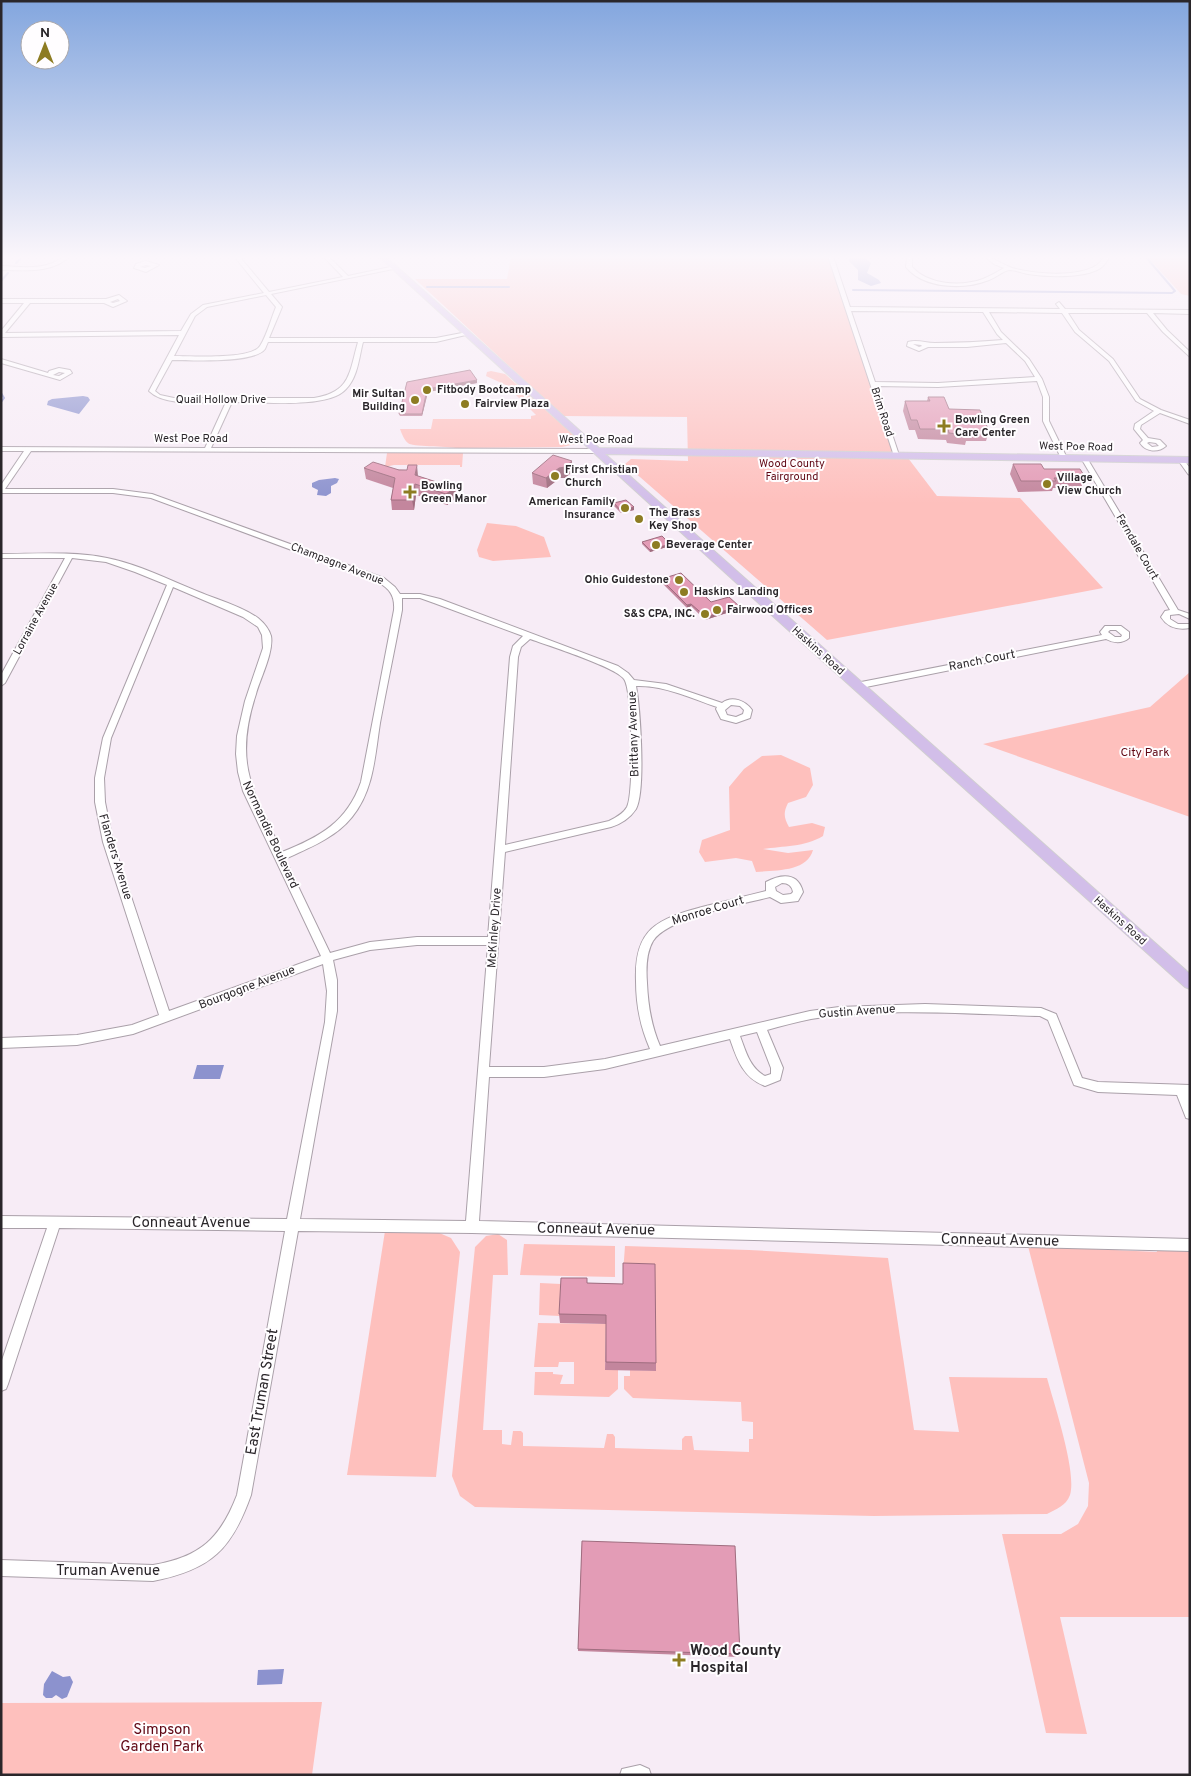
<svg xmlns="http://www.w3.org/2000/svg" width="1191" height="1776" font-family="Overpass,sans-serif">
  <style>
    .green { fill: #fec0bd }
    .water { fill: #8c92ce }
    .lines { fill: none; stroke-linecap: round; stroke-linejoin: round }
    .stream { stroke: #8c92ce; stroke-width: 2 }
    .minor-casing { stroke: #aaa0a9; stroke-width: 2 }
    .major-casing { stroke: #d0cfd0; stroke-width: 2 }
    .minor { fill: #fff; fill-rule: evenodd }
    .major { fill: #d2bee9; fill-rule: evenodd }
    .wall { fill: #c3869d }
    .shaded-wall { fill: #9f6d7f }
    .building { fill: #e39cb6; stroke: #9f6d7f }
    .poi-dot { fill: #8d7c22; stroke: #fffdff; stroke-width: 2 }
    .labels { text-anchor: middle; dominant-baseline: central; stroke-width: 4; stroke-linejoin: round; paint-order: stroke }
    .far-poi-label { font-size: 11px; font-weight: bold; fill: #2a262a; stroke: #fffdff; text-anchor: start }
    .far-street-label { font-size: 11px; fill: #2a262a; stroke: #fffdff }
    .far-park-label { font-size: 11px; fill: #600714; stroke: #fffdff }
    .street-label { font-size: 12px; fill: #2a262a; stroke: #fffdff }
    .park-label { font-size: 12px; fill: #600714; stroke: #fffdff }
    .near-street-label { font-size: 15px; fill: #2a262a; stroke: #fffdff }
    .near-poi-label { font-size: 15px; font-weight: bold; fill: #2a262a; stroke: #fffdff; text-anchor: start }
    .near-park-label { font-size: 15px; fill: #600714; stroke: #fffdff }
  </style>
  <rect width="100%" height="100%" fill="#f7ecf6"/>
  <!-- green -->
  <path class="green" d="M511 256H830L896 455 908 458 937 496 1020 498 1103 588 827 640 625 464 631 459 688 461 687 417 563 416 415 279H507Z
    M1147 256H1190V296L1181 294Z
    M491 371 505 374 577 438 576 444 562 447 456 448C447 446 411 447 408 443 404 440 402 434 400 429H431L433 419H531V416L536 415 506 385 486 376 487 372Z
    M387 453H463L462 467H460V465H394L385 467Z
    M487 523 516 526 544 537 551 557 493 561 479 557 477 550Z
    M1190 672V817L983 744 1150 707Z
    M781 755 810 768 813 785 806 797 788 803C783 813 784 818 789 827L812 823 825 827 823 836C805 847 783 846 763 849L788 853 813 850C807 872 776 870 756 872L752 861 736 858 705 862 699 852 702 840 730 830 729 787 744 769 762 756Z
    M385 1231 437 1232 451 1238 460 1252 436 1477 347 1475Z
    M498 1234 507 1240 508 1275H493L483 1430H502V1444L511 1445 513 1431H521L523 1433V1446L604 1448 607 1434H613L615 1437V1448L682 1450V1439L685 1436H692L694 1450 749 1452V1439H753V1422L742 1421 741 1402 633 1398 624 1389V1376H630V1370L656 1371 654 1273H623L625 1246 749 1250 888 1258 914 1430 959 1432 949 1377 1047 1378C1054 1404 1077 1472 1070 1495 1066 1506 1056 1509 1047 1514L874 1516 475 1507 460 1496 452 1476 475 1247 486 1236Z
    M524 1244 615 1246V1277L520 1275Z
    M1155 1244 1190 1245V1617H1060L1087 1734 1046 1733 1002 1534H1061L1078 1524 1088 1506 1089 1483 1028 1246 1157 1252Z
    M540 1283 561 1284 560 1316 539 1315Z
    M538 1323 606 1324 605 1370H618V1389L609 1397 534 1395 535 1372H553V1374L563 1375 560 1384H574V1362H559L558 1367H534Z
    M322 1702 312 1775H1V1703Z"/>
  <!-- water -->
  <path class="water" d="M850 256H862L871 263 867 273 879 280 881 283 871 286 858 280V270L849 261Z
    M83 396 88 397 90 400 79 414 47 405 48 401 52 399Z
    M335 478 339 479 337 483 331 486V493L326 496 317 495 318 490 312 487V483L319 480Z
    M197 1065H224L220 1079H193Z
    M284 1669 282 1684 257 1685 258 1670Z
    M52 1671 63 1677 70 1676 73 1682 67 1697 62 1699 56 1695 52 1698H46L43 1695 44 1684Z"/>
  <g class="lines">
    <!-- stream -->
    <path class="stream" d="M16 263 23 256
      M1 281 8 273
      M427 287H509
      M853 290 1172 293 1175 291 1145 256
      M1 393 4 398 1 402"/>
    <defs>
      <path id="minor" d="M64 256H70C52 274 25 270 1 270V266C23 267 47 271 64 256Z
        M234 256H239L269 292 343 277 323 256H328L348 276 395 266 398 268 271 294 282 307 269 338H436L467 332 470 334 436 342H363C359 357 358 377 346 389 329 409 259 402 232 402L211 448 596 449 599 451 596 453 31 451 5 489H113L152 494 384 578 395 587 400 594H420L440 599 618 666 628 673 634 680 666 684 722 703C732 695 746 701 752 710L750 718 736 723 721 719 716 709 717 707C690 698 664 685 636 686 640 708 646 790 636 809 630 818 621 824 611 827L505 852 489 1067H544L605 1059 650 1049C640 1026 636 1005 636 981 634 929 657 919 702 907 723 902 745 896 766 891V882C781 874 798 872 803 892L798 901 781 903 770 897C742 904 667 918 653 941 646 953 646 969 647 983 648 1005 651 1025 660 1046L810 1011 839 1007 925 1004 1041 1008 1056 1014 1082 1078 1098 1082 1190 1085V1119L1186 1118 1177 1095 1098 1092 1074 1085 1048 1020 1040 1016C964 1014 886 1007 811 1019 796 1022 781 1026 767 1030L783 1068 780 1080 765 1086C743 1078 737 1059 730 1039L605 1069 544 1077H489L479 1221 1190 1239V1251L472 1233 298 1231 251 1495C232 1549 211 1570 153 1581L1 1576V1560L153 1565C200 1557 220 1539 237 1495L285 1231 59 1228 8 1384 6 1389 1 1391V1363L47 1228H1V1216L287 1219 325 1022 327 991 323 964 133 1034 77 1045 1 1048V1038L77 1035 132 1025 159 1015 103 842 95 802V778L103 738 167 585 135 572 106 562 72 558 5 683 1 686V675L65 558H1V554C36 554 72 551 107 558 138 564 169 580 199 592 218 600 241 606 258 618 264 623 269 629 271 636 274 652 260 679 256 694 233 764 253 791 282 852 320 837 347 822 361 782L394 610C395 596 390 589 378 582L151 498 113 493H1V485L24 451H1V447L205 448 226 402C204 402 165 407 149 391L179 335 1 337V331L24 303H1V299H106L119 295 127 301 113 307 104 303H30L5 333 181 331 191 314 203 305 264 293ZM266 295 276 307C271 319 267 335 260 346 251 360 190 356 174 356L195 316 207 307ZM118 299 120 301 113 303 110 302ZM268 342H358C349 373 351 392 314 398H174L160 395 155 391 172 360C190 360 254 364 265 349 266 347 267 344 268 342ZM173 587 243 617 258 627 262 635 263 648 245 701 237 736 236 754 238 772 243 791 321 956 169 1011 113 842 105 802 104 778 111 738ZM402 598H420L434 603 523 636 513 646 510 657 488 937H417L370 942 330 953 285 859C309 848 335 838 352 817 374 790 375 755 380 723 387 685 395 648 402 610ZM530 639C547 645 616 667 624 679 633 691 634 794 627 807 623 814 615 818 609 821L505 845 518 657 521 647ZM731 705 740 706 744 710 743 714 736 717 727 715 725 710ZM782 883C788 883 792 886 793 892L791 894 783 895 776 891 775 887ZM417 945H488L466 1221 300 1219 337 1011V980L333 960 370 950ZM757 1032 771 1068V1074L765 1076C750 1068 746 1052 740 1036Z
        M828 256H833L850 307 1060 309 1056 304 1059 302 1065 309 1190 310V314L1153 313 1167 330 1190 352V357L1163 332 1147 313H1068L1079 330 1113 359 1140 399 1161 410 1190 420V424L1160 413 1141 425 1140 429 1148 438 1160 440 1166 446C1158 453 1146 452 1140 443L1143 440 1134 429 1135 424 1154 411 1136 401 1109 361 1075 332 1062 313 989 312 1001 332 1029 359 1042 379 1049 397V421L1067 458 1064 460 1061 458 1043 421V397L1037 381 938 387 876 386 899 455 894 456ZM851 311 983 312 997 334 1003 340C980 342 958 343 935 343 925 343 918 339 908 342L907 346 919 351 928 347H967L1006 343 1025 361 1035 377 938 383 875 382ZM913 344 921 345 922 346 919 347ZM1149 442 1156 443 1159 446 1152 447 1147 443Z
        M907 256H912V267C928 285 961 287 983 279 990 276 997 272 1004 268L994 264 984 256C991 256 1003 265 1012 268 1034 274 1077 278 1097 265 1100 263 1102 259 1105 256H1110C1108 259 1106 263 1103 266 1089 279 1047 277 1028 274 1023 273 1015 270 1009 270 1003 271 995 278 989 280 964 290 924 289 906 267Z
        M146 261 159 265 146 272 134 268 136 264ZM146 265 151 266 145 268 140 267Z
        M1 359 48 373 49 371 59 368 70 370 72 373 60 380 1 363ZM59 372 65 373 59 376 53 375Z
        M1082 457 1087 458 1178 610 1190 614V619L1179 614 1170 615V619L1178 624H1190V628C1178 630 1168 628 1161 617L1165 611 1170 610 1081 458Z
        M1181 458 1183 459 1190 468V475L1188 474 1178 460Z
        M1105 626H1121L1129 632V638C1122 644 1113 643 1106 639L856 689 852 686 856 683 1102 635 1100 632ZM1110 630H1116L1122 635 1121 637H1115L1108 632Z
        M640 1765 649 1769 651 1775H620L622 1769Z"/>
      <path id="major" d="M378 256H385L599 448 1190 457V463L605 454 1190 974V989L1185 987 775 618Z"/>
    </defs>
    <!-- minor casing -->
    <use href="#minor" class="minor-casing"/>
    <!-- major casing -->
    <use href="#major" class="major-casing"/>
    <!-- minor -->
    <use href="#minor" class="minor"/>
    <!-- major -->
    <use href="#major" class="major"/>
  </g>
  <!-- wall -->
  <path class="wall" d="M407 382 477 383 428 392 422 416H400L399 414Z
    M928 397 949 409 989 431 986 441H966L965 445 947 443 946 440 918 439 915 430H909L903 411 905 401H927Z
    M572 461V472L565 478H560L547 488 533 484 532 473Z
    M1013 464 1044 469 1085 477 1081 488H1053L1052 491 1018 492 1010 474Z
    M364 468 407 470 418 476 455 488 456 498 447 505 416 495 414 510H392L391 500 393 488 366 479Z
    M614 503 634 507V510L621 513 614 506Z
    M642 542 670 546 650 552 642 544Z
    M661 579 711 602 739 606V609L705 620 691 606 687 608 661 582Z
    M623 1263 656 1363V1371L605 1370 606 1324 560 1323 559 1314 587 1283 623 1284Z
    M582 1541 740 1654 739 1657 578 1651Z"/>
  <!-- shaded-wall -->
  <path class="shaded-wall" d="M477 380V383L428 392 422 416V414L427 389Z
    M572 461V472L565 478H560L547 488 546 478 559 468Z
    M417 465 418 476 416 486 415 475Z
    M415 484 416 495 414 510 412 500Z
    M455 488 456 498 447 505 446 494Z
    M634 507V510L621 513V511Z
    M670 544V546L650 552V550Z
    M691 604V606L687 608V605Z
    M739 606V609L705 620 706 617Z"/>
  <!-- building -->
  <path class="building" d="M470 370 477 380 427 389 422 414H399L407 382Z
    M928 397H944L949 409 980 410 989 431 966 430 967 435 949 433 948 429H920L917 420H911L905 401H930Z
    M553 455 572 461 565 467 559 468 546 478 532 473Z
    M373 462 399 470H407L408 465H417L415 475 455 488 446 494 415 484 412 500H391L395 478 364 468Z
    M1013 464H1041L1044 469H1080L1085 477 1054 478 1056 481H1021Z
    M626 500 634 507 621 511 614 503Z
    M662 536 670 544 650 550 642 542Z
    M681 573 711 602 729 597 739 606 706 617 691 604 687 605 661 579Z
    M623 1263 655 1264 656 1363 606 1362V1315L559 1314 561 1278H587V1283L623 1284Z
    M582 1541 735 1546 740 1654 578 1649Z"/>
  <!-- sky -->
  <linearGradient id="sky" x2="0" y2="1"><stop stop-color="#83a6de"/><stop offset="0.51" stop-color="#fbf6fb"/><stop offset="1" stop-color="#fbf6fb" stop-opacity="0"/></linearGradient>
  <rect width="1191" height="504" fill="url(#sky)"/>
  <!-- markers -->
  <g class="poi-dot">
    <circle cx="427" cy="390" r="5"/>
    <circle cx="415" cy="400" r="5"/>
    <circle cx="465" cy="404" r="5"/>
    <path d="M941.5 418.5h5v5h5v5h-5v5h-5v-5h-5v-5h5z"/>
    <circle cx="555" cy="476" r="5"/>
    <circle cx="1047" cy="484" r="5"/>
    <path d="M407.5 484.5h5v5h5v5h-5v5h-5v-5h-5v-5h5z"/>
    <circle cx="625" cy="508" r="5"/>
    <circle cx="639" cy="519" r="5"/>
    <circle cx="656" cy="545" r="5"/>
    <circle cx="679" cy="580" r="5"/>
    <circle cx="684" cy="592" r="5"/>
    <circle cx="717" cy="610" r="5"/>
    <circle cx="705" cy="614" r="5"/>
    <path d="M676.5 1652.5h5v5h5v5h-5v5h-5v-5h-5v-5h5z"/>
  </g>
  <g class="labels">
    <!-- far-poi labels -->
    <g class="far-poi-label">
      <text x="437" y="390">Fitbody Bootcamp</text>
      <text x="405" y="394" text-anchor="end">Mir Sultan<tspan x="405" dy="13">Building</tspan></text>
      <text x="475" y="404">Fairview Plaza</text>
      <text x="955" y="420">Bowling Green<tspan x="955" dy="13">Care Center</tspan></text>
      <text x="565" y="470">First Christian<tspan x="565" dy="13">Church</tspan></text>
      <text x="1057" y="478">Village<tspan x="1057" dy="13">View Church</tspan></text>
      <text x="421" y="486">Bowling<tspan x="421" dy="13">Green Manor</tspan></text>
      <text x="615" y="502" text-anchor="end">American Family<tspan x="615" dy="13">Insurance</tspan></text>
      <text x="649" y="513">The Brass<tspan x="649" dy="13">Key Shop</tspan></text>
      <text x="666" y="545">Beverage Center</text>
      <text x="669" y="580" text-anchor="end">Ohio Guidestone</text>
      <text x="694" y="592">Haskins Landing</text>
      <text x="727" y="610">Fairwood Offices</text>
      <text x="695" y="614" text-anchor="end">S&amp;S CPA, INC.</text>
    </g>
    <!-- far-street labels -->
    <g class="far-street-label">
      <text x="221" y="400">Quail Hollow Drive</text>
      <text transform="translate(882 412) rotate(72)">Brim Road</text>
      <text x="191" y="439">West Poe Road</text>
      <text x="596" y="440">West Poe Road</text>
      <text transform="translate(1076 447) rotate(1)">West Poe Road</text>
      <text transform="translate(1137 547) rotate(60)">Ferndale Court</text>
      <text transform="translate(337 564) rotate(21)">Champagne Avenue</text>
      <text transform="translate(36 619) rotate(-61)">Lorraine Avenue</text>
      <text transform="translate(818 651) rotate(42)">Haskins Road</text>
      <text transform="translate(1120 921) rotate(42)">Haskins Road</text>
    </g>
    <!-- far-park labels -->
    <g class="far-park-label">
      <text x="792" y="464">Wood County<tspan x="792" dy="13">Fairground</tspan></text>
    </g>
    <!-- street labels -->
    <g class="street-label">
      <text transform="translate(982 661) rotate(-11)">Ranch Court</text>
      <text transform="translate(634 734) rotate(-92)">Brittany Avenue</text>
      <text transform="translate(270 835) rotate(65)">Normandie Boulevard</text>
      <text transform="translate(115 857) rotate(73)">Flanders Avenue</text>
      <text transform="translate(708 911) rotate(-17)">Monroe Court</text>
      <text transform="translate(495 928) rotate(-86)">McKinley Drive</text>
      <text transform="translate(247 988) rotate(-21)">Bourgogne Avenue</text>
      <text transform="translate(857 1012) rotate(-4)">Gustin Avenue</text>
    </g>
    <!-- park labels -->
    <g class="park-label">
      <text x="1145" y="753">City Park</text>
    </g>
    <!-- near-street labels -->
    <g class="near-street-label">
      <text x="191" y="1223">Conneaut Avenue</text>
      <text transform="translate(596 1230) rotate(1)">Conneaut Avenue</text>
      <text transform="translate(1000 1241) rotate(1)">Conneaut Avenue</text>
      <text transform="translate(263 1392) rotate(-80)">East Truman Street</text>
      <text x="108" y="1571">Truman Avenue</text>
    </g>
    <!-- near-poi labels -->
    <g class="near-poi-label">
      <text x="690" y="1651">Wood County<tspan x="690" dy="17">Hospital</tspan></text>
    </g>
    <!-- near-park labels -->
    <g class="near-park-label">
      <text x="162" y="1730">Simpson<tspan x="162" dy="17">Garden Park</tspan></text>
    </g>
  </g>
  <!-- border -->
  <rect width="1191" height="1776" fill="none" stroke="#2a262a" stroke-width="5"/>
  <!-- north arrow -->
  <g transform="translate(45 45)"><circle r="24" fill="#fffdff" stroke="#aaa7aa"/>
  <path d="M0-4L9 19L0 12L-9 19Z" fill="#8d7c22"/>
  <text y="-8" font-size="14" font-weight="bold" text-anchor="middle" fill="#2a262a">N</text>
  </g>
</svg>
